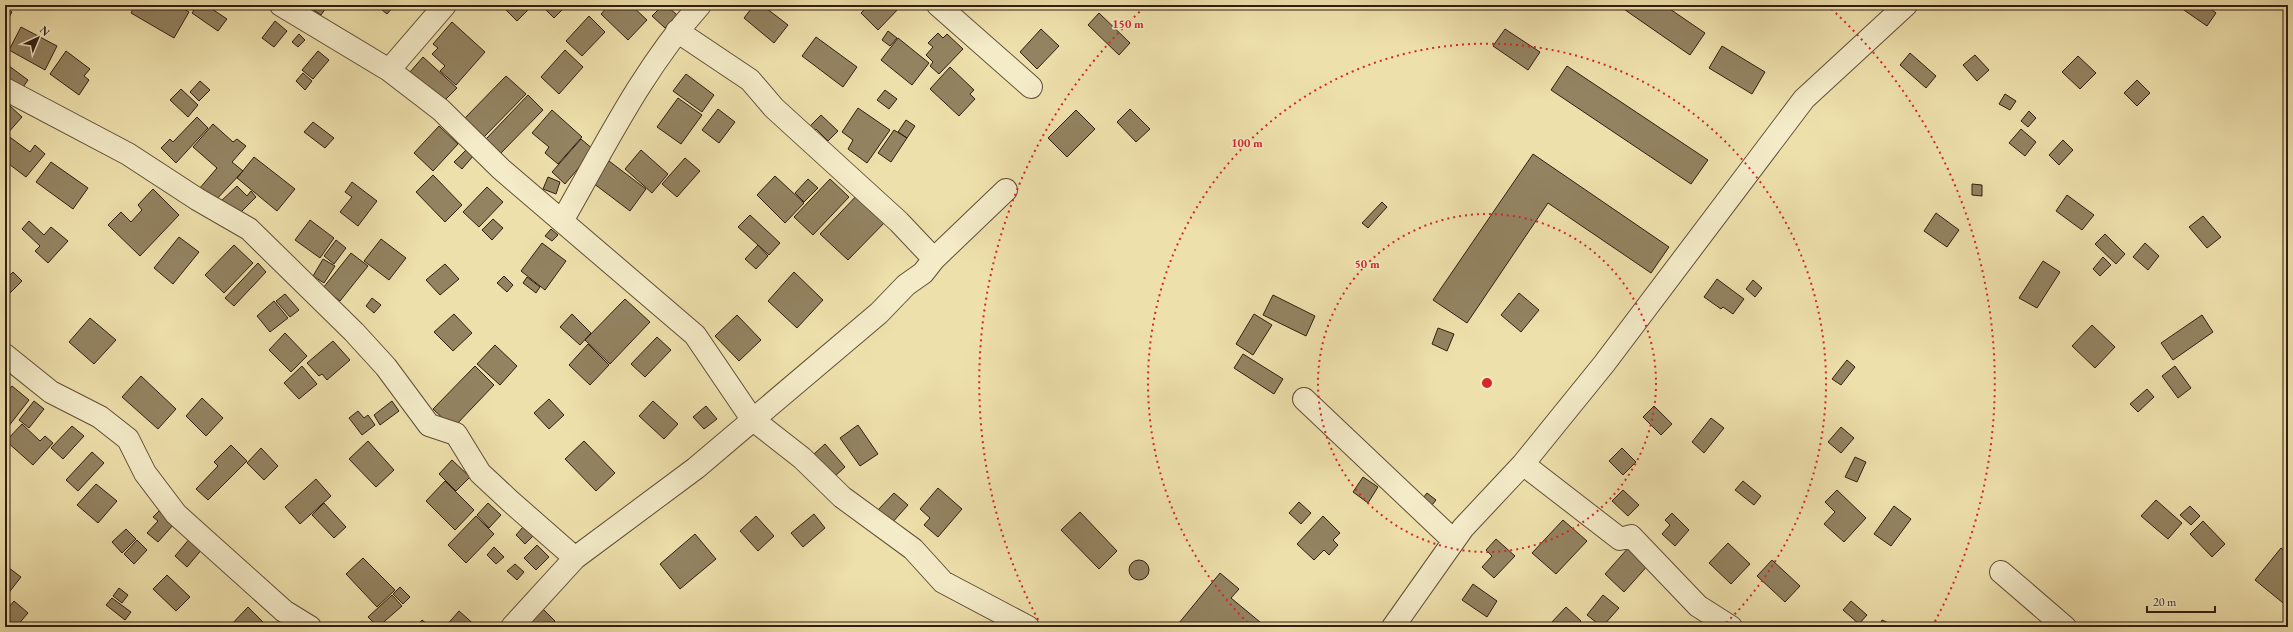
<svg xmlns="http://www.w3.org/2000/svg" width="2293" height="632" font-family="'EB Garamond',serif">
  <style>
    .building { fill: #938361; stroke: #311e11 }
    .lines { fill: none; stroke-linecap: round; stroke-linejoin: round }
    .minor-casing { stroke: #604e38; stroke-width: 24 }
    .minor { stroke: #f4ebc8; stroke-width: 22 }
    .ring { fill: none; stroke: #d62828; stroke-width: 2; stroke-dasharray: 2 4 }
    .centre { fill: #d62828; stroke: #f4ebc8; stroke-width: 2 }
    .ring-label { font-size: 12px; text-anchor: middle; font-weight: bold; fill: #d62828; stroke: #f4ebc8; stroke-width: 3; stroke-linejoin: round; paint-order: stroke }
  </style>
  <rect width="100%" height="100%" fill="#eee0ab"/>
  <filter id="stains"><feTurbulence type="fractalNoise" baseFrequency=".005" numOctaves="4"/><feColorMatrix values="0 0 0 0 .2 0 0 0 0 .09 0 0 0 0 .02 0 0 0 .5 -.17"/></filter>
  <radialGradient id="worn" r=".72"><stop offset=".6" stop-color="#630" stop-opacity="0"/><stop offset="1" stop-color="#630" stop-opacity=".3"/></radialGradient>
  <!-- building -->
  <path class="building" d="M135 5H177L189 12 174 38 131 13Z
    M197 5H206L227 19 218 31 192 13Z
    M306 5H328L321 15Z
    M376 5H395L387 14Z
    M501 5H533L517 21Z
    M541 5H567L554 18Z
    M609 5H631L647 20 628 40 601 14Z
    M663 5H666L677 15 665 28 652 16Z
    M754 5H762L788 25 774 43 744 18Z
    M869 5H902L878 30 861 13Z
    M1618 5H1664L1705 33 1690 55Z
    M2183 5H2206L2216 13 2207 26 2181 8Z
    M5 8 12 12 5 24Z
    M1099 13 1130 43 1119 55 1088 25Z
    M589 16 605 32 582 56 566 41Z
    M275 21 287 31 274 47 262 38Z
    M452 22 485 52 456 85 440 71 445 66 432 54 438 48 433 44Z
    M21 27 57 46 45 70 9 50Z
    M1041 29 1059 46 1037 69 1020 52Z
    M1505 29 1540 52 1528 70 1493 46Z
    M888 31 897 38 890 46 882 40Z
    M938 33 943 38 947 34 963 49 939 74 930 66 933 62 926 55 933 47 928 43Z
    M299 34 305 40 298 47 292 42Z
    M816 37 857 67 843 87 802 56Z
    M898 38 929 63 912 85 881 60Z
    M1722 46 1765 72 1752 94 1709 68Z
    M565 50 583 67 559 94 541 77Z
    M66 51 90 69 84 76 89 80 79 95 50 74Z
    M318 51 329 60 313 79 302 70Z
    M1910 53 1936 76 1926 88 1900 65Z
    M1975 55 1989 70 1977 81 1963 65Z
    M2078 56 2096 73 2080 89 2062 72Z
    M423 57 457 88 443 102 410 72Z
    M9 66 28 80 21 90 5 78V71Z
    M1567 66 1708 160 1691 184 1551 90Z
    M950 67 974 90 970 94 975 99 959 116 930 89Z
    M303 73 312 81 305 90 296 81Z
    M686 74 714 95 702 112 673 91Z
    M506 76 526 94 484 137 465 118Z
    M2137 80 2150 93 2137 106 2124 93Z
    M200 81 210 90 199 101 190 92Z
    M181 89 198 105 188 117 170 100Z
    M885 90 897 99 889 109 877 100Z
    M2005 94 2016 101 2010 110 1999 104Z
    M528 95 543 110 501 153 486 139Z
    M678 98 702 115 681 144 657 127Z
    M10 106 22 117 7 134 5 112Z
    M858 108 890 130 867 163 848 149 853 140 842 132Z
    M718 109 735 122 719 143 702 130Z
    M1130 109 1150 129 1136 142 1117 122Z
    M552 110 582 137 558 164 545 153 549 147 532 133Z
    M1076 110 1095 129 1067 157 1048 138Z
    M2029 111 2036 118 2028 127 2021 121Z
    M821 115 838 131 828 141 816 129 814 132 809 127Z
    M197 117 208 128 176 163 161 148 170 139 173 142Z
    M906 120 915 126 907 138 898 132Z
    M313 122 334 138 325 148 304 132Z
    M213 124 233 142 237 139 246 146 232 162 243 171 214 202 199 189 217 168 193 147Z
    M439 126 458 144 433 171 414 153Z
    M2021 129 2036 142 2025 156 2009 143Z
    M894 130 907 138 891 162 878 153Z
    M7 135 30 152 35 145 45 154 26 177 5 161V138Z
    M581 139 594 150 565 184 552 172Z
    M2063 140 2073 150 2059 165 2049 155Z
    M467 149 474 155 462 169 454 162Z
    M641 150 668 174 652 193 625 169Z
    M1533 154 1669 247 1651 273 1548 203 1467 323 1433 300Z
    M254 157 295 189 277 211 237 178Z
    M685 158 700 171 677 197 662 184Z
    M609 161 646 189 630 211 593 183Z
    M51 162 88 188 73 209 36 182Z
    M433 175 462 205 445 222 416 192Z
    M775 176 804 203 785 223 757 195Z
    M548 177 560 182 556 194 543 189Z
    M808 179 818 188 804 202 795 193Z
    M830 179 849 197 813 235 794 217Z
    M352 182 377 201 358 226 340 212 352 197 345 192Z
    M1972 184 1982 185V196L1972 195Z
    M237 186 247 196 251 191 256 197 236 217 220 202Z
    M487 187 503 202 479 227 463 212Z
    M153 189 179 215 140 256 108 225 121 212 131 222 142 210 138 205Z
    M861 191 889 218 848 260 820 234Z
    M2067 195 2094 215 2082 230 2056 211Z
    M1382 202 1387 207 1368 228 1362 223Z
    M1936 213 1959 230 1947 247 1924 231Z
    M750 215 780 243 769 255 738 227Z
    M2203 216 2221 237 2207 248 2189 227Z
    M493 219 503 228 492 240 482 230Z
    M310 220 334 238 320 258 295 240Z
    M29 221 44 235 51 227 68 241 48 263 35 251 40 246 22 229Z
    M551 229 558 235 552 241 545 236Z
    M2105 234 2125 254 2116 264 2095 244Z
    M179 237 199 252 173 284 154 268Z
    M381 239 406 258 389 280 364 261Z
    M336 240 346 248 334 264 324 256Z
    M542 243 566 261 545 290 521 271Z
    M2145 243 2159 256 2148 270 2133 257Z
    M234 245 253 263 224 293 205 275Z
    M758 245 768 256 756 269 745 259Z
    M351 253 368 266 340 301 323 288Z
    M2103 257 2111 265 2100 276 2093 269Z
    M323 259 335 266 324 283 313 276Z
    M2043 261 2060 272 2037 308 2019 298Z
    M258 263 266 272 234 306 225 298Z
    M445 264 459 279 440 295 426 280Z
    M13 272 22 281 5 298V280Z
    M794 272 823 300 797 328 768 301Z
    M504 276 513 285 507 292 497 283Z
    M527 277 540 287 536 293 523 283Z
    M1717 279 1744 299 1733 314 1723 307 1721 309 1704 297Z
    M1753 280 1762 288 1755 297 1746 289Z
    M1519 293 1539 310 1521 332 1501 315Z
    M285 294 299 310 290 317 276 301Z
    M1273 295 1315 316 1306 336 1263 315Z
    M372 298 381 305 374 313 366 306Z
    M625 299 650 322 610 364 585 340Z
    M274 301 288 318 270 332 257 316Z
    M454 314 472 333 453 351 434 332Z
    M572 314 591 333 580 345 560 327Z
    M1254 314 1272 325 1253 355 1236 344Z
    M737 315 761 340 739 361 715 336Z
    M2202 315 2213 332 2173 360 2161 343Z
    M90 318 116 340 94 364 69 342Z
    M2092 325 2115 347 2095 368 2072 346Z
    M1438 328 1454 334 1447 351 1432 344Z
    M285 333 307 356 291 372 269 350Z
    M657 337 671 350 645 377 631 364Z
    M333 341 350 360 327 380 322 374 319 376 307 363Z
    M588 344 609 365 590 385 569 365Z
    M495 345 517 366 500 385 477 364Z
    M1243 354 1283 379 1274 394 1234 368Z
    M1847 360 1855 367 1841 385 1832 379Z
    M302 366 317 384 299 399 284 383Z
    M475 366 494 385 453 428 433 409Z
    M2175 366 2191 388 2178 398 2162 376Z
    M141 376 176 409 158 429 122 397Z
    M12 386 29 400 8 427 5 425V394Z
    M2147 389 2154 397 2138 412 2130 404Z
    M202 398 223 418 206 436 186 416Z
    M549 399 564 415 549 429 534 413Z
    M34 401 44 409 29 428 19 420Z
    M392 401 399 411 380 425 374 415Z
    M653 401 678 424 664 439 639 416Z
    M706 406 717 419 704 429 693 417Z
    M1654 406 1672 424 1661 435 1643 417Z
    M358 411 364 418 368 415 375 425 362 435 349 418Z
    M1711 418 1724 428 1704 453 1692 442Z
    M22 424 40 441 45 436 53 443 33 465 6 441Z
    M858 425 878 454 860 466 840 438Z
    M72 426 84 436 63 459 51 448Z
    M1841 427 1854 438 1841 453 1828 442Z
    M368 441 394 470 376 487 349 459Z
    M584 441 615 473 596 491 565 459Z
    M825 444 845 467 834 477 814 454Z
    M231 445 247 461 208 500 196 489 218 466 214 462Z
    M261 448 278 466 264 480 247 463Z
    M1622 448 1636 462 1623 475 1609 461Z
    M92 452 104 463 78 491 66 480Z
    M1855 457 1866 462 1857 482 1845 477Z
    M452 460 470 477 456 491 439 474Z
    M1363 477 1378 487 1368 503 1353 492Z
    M316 479 331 496 300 524 285 507Z
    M445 481 474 510 455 530 426 501Z
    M1743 481 1761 496 1754 505 1735 490Z
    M96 484 117 501 98 523 77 505Z
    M938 488 962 509 938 537 924 525 930 518 920 509Z
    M1623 490 1639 505 1628 516 1612 501Z
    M1837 490 1866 518 1844 542 1824 524 1835 512 1825 502Z
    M894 493 908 505 891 524 877 511Z
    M1427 493 1436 500 1432 505 1423 498Z
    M2156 500 2182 523 2168 539 2141 516Z
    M1299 502 1311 513 1301 524 1289 513Z
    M324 503 346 527 334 538 312 515Z
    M488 503 501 515 489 528 477 515Z
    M1894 506 1911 519 1891 546 1874 534Z
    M2190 506 2200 516 2191 525 2180 515Z
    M159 511 174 524 158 542 147 533 158 521 153 517Z
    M1080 512 1117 551 1099 569 1061 530Z
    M1672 513 1689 530 1675 546 1662 534 1670 525 1665 520Z
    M814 514 825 528 803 547 791 533Z
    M476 516 494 534 466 563 448 545Z
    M756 516 774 536 758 551 740 531Z
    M1323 516 1340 533 1333 540 1338 545 1329 555 1324 550 1314 560 1297 544Z
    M1563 520 1587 541 1556 574 1532 553Z
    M2203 521 2225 544 2212 557 2190 534Z
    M523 527 533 536 525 544 516 535Z
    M126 529 136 539 122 553 112 542Z
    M695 534 716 559 680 589 660 564Z
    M191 537 203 548 187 567 175 556Z
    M1496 539 1515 556 1494 578 1482 567 1492 556 1486 550Z
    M137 540 147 550 134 564 124 554Z
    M1728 543 1750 564 1731 584 1709 563Z
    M537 545 549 557 536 570 524 558Z
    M1630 546 1650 563 1624 592 1605 574Z
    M494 547 504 557 496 564 487 555Z
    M2281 548 2288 554V607L2255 580Z
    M363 558 395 590 377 607 346 574Z
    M1772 560 1800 586 1785 602 1757 576Z
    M1129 570a10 10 0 1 1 20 0a10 10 0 1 1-20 0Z
    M515 564 524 572 517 580 507 571Z
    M5 565 21 577 7 595 5 593Z
    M1220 573 1239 589 1231 598 1266 627H1184L1179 623Z
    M167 575 190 597 176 611 153 589Z
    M1473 584 1497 601 1487 617 1462 600Z
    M400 587 410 597 403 604 393 594Z
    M119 588 128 595 122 603 113 596Z
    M392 595 402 606 378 627 368 617Z
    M1603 595 1619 608 1602 627 1587 615Z
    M112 598 131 612 125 620 106 605Z
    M14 601 28 613 16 627H5V612Z
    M1851 601 1867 615 1859 624 1843 610Z
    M248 607 267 626 229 627Z
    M1566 607 1581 621 1575 627H1555L1551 623Z
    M542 608 555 621 550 627H536L530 621Z
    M459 611 477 627H445Z
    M422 620 431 627H416Z
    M1882 620 1897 627H1879Z"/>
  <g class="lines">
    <defs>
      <path id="minor" d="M281 5 389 70 441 110 501 169 695 335 752 419 802 458 842 497 913 549 943 582 1028 627
        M938 5 1031 87
        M677 31 750 80 774 108 899 222 934 259
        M389 70 445 5
        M5 89 128 154 197 199 249 229 354 332 386 367 429 425 456 434 480 473 510 501 575 558
        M562 221C604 148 643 68 700 5
        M5 355 51 392 100 417 128 439 145 473 176 514 284 611 310 627
        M1304 399 1454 541
        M1523 464 1620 539 1631 536 1698 606 1731 627
        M2001 572 2065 627
        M512 627 575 558 696 468 879 313 906 285 923 273 934 259 1006 190
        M1393 627 1463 528 1523 464 1604 364 1804 99 1906 5"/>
    </defs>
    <!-- minor casing -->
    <use href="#minor" class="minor-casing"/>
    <!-- minor -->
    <use href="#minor" class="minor"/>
  </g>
  <!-- distance rings -->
  <g class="ring">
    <circle cx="1487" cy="383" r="169"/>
    <path d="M1252 627A339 339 0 1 1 1722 627"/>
    <path d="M1041 625A508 508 0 0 1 1147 5M1827 5A508 508 0 0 1 1933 625"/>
  </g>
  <circle cx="1487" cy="383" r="6" class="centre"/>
  <g class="ring-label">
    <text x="1128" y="28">150 m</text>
    <text x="1247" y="147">100 m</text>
    <text x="1367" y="268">50 m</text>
  </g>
  <!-- margin -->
  <rect width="2293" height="632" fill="none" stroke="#eee0ab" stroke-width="20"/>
  <rect x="6" y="6" width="2281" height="620" fill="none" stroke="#311e11" stroke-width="2"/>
  <rect x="10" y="10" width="2273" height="612" fill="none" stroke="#311e11"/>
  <!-- north arrow -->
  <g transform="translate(38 38) rotate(44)" stroke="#f4ebc8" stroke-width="3" paint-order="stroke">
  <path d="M0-3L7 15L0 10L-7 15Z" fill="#311e11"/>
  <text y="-6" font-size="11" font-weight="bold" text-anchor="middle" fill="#311e11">N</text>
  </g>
  <!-- scale -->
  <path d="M2147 606v6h68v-6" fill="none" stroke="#311e11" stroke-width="2"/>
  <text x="2153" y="606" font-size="12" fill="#311e11" stroke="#f4ebc8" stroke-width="3" paint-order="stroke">20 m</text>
  <rect width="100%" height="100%" filter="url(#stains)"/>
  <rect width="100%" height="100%" fill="url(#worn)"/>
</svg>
